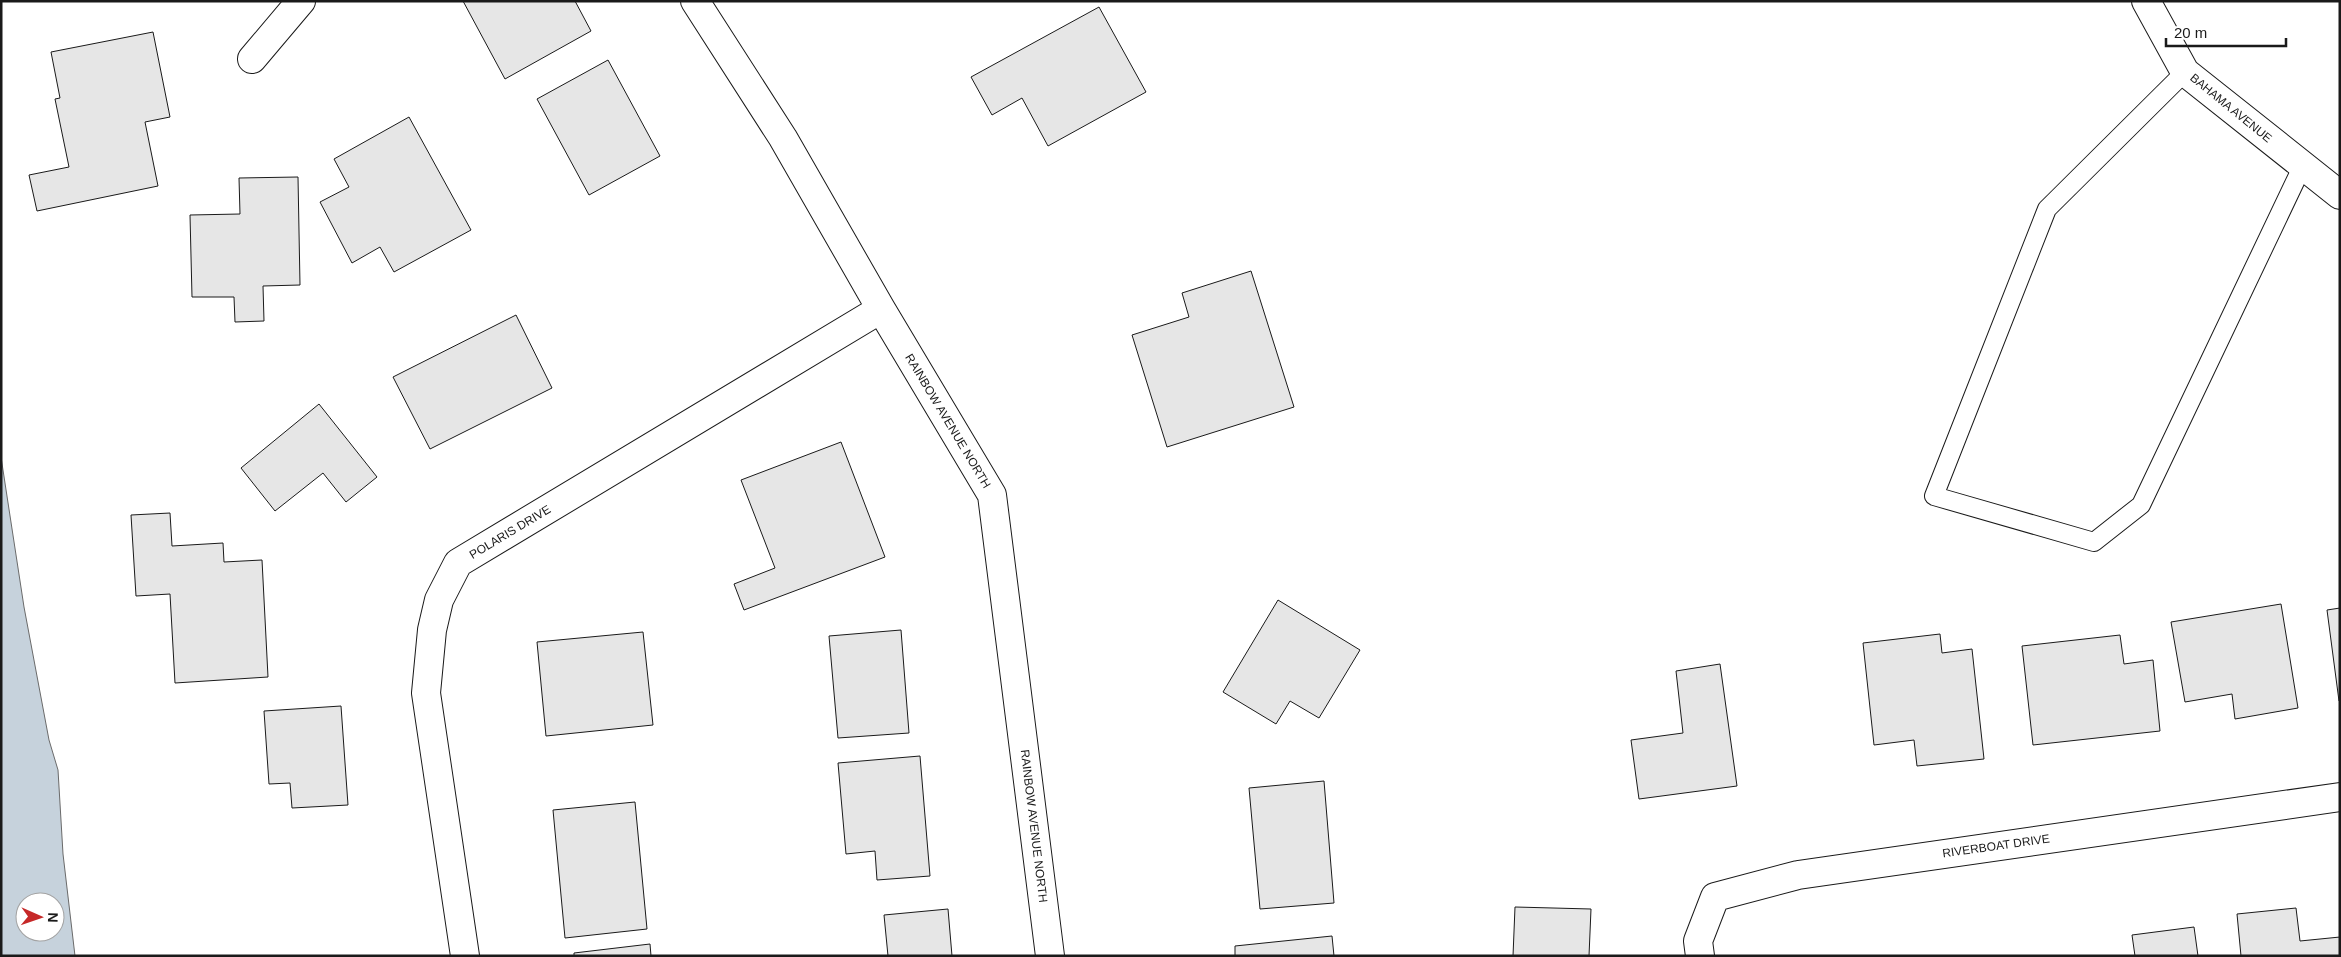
<svg xmlns="http://www.w3.org/2000/svg" width="2341" height="957" font-family="Arial,sans-serif">
  <style>
    .water { fill: #c6d2dc; stroke: #6a6a6a; fill-rule: evenodd }
    .building { fill: #e6e6e6; stroke: #1a1a1a }
    .lines { fill: none; stroke-linecap: round; stroke-linejoin: round }
    .service-casing { stroke: #1a1a1a; stroke-width: 20 }
    .minor-casing { stroke: #1a1a1a; stroke-width: 30 }
    .service { stroke: #fff; stroke-width: 18 }
    .minor { stroke: #fff; stroke-width: 28 }
    .labels { text-anchor: middle; dominant-baseline: central; stroke-width: 4; stroke-linejoin: round; paint-order: stroke }
    .street-label { font-size: 12px; fill: #1a1a1a; stroke: #fff }
  </style>
  <rect width="100%" height="100%" fill="#fff"/>
  <!-- water -->
  <path class="water" d="M1 457 24 607 49 740 58 770 63 854 75 956H1ZM25 902H55V932H25Z"/>
  <!-- building -->
  <path class="building" d="M463 1H575L591 31 505 79Z
    M1099 7 1146 92 1048 146 1022 98 992 115 971 77Z
    M153 32 170 117 145 122 158 186 37 211 29 175 69 167 55 99 60 98 51 52Z
    M608 60 660 156 589 195 537 99Z
    M409 117 471 230 394 272 380 247 352 263 320 202 349 187 334 159Z
    M298 177 300 285 263 286 264 321 235 322 234 297H192L190 215 240 214 239 178Z
    M1251 271 1294 407 1167 447 1132 335 1189 317 1182 293Z
    M516 315 552 388 430 449 393 377Z
    M319 404 377 477 346 502 323 473 275 511 241 468Z
    M841 442 885 557 744 610 734 584 775 568 741 480Z
    M170 513 172 546 223 543 224 562 262 560 268 677 175 683 170 594 136 596 131 515Z
    M1278 600 1360 650 1319 718 1290 701 1276 724 1223 692Z
    M2281 604 2298 708 2235 719 2232 694 2185 702 2171 622Z
    M2340 608V701H2339L2327 610Z
    M901 630 909 733 838 738 829 636Z
    M643 632 653 725 546 736 537 642Z
    M1940 634 1942 653 1972 649 1984 759 1917 766 1914 740 1874 745 1863 643Z
    M2120 635 2124 664 2153 660 2160 731 2033 745 2022 646Z
    M1720 664 1737 786 1639 799 1631 740 1683 733 1676 671Z
    M341 706 348 805 292 808 290 783 269 784 264 711Z
    M920 756 930 876 877 880 875 851 846 854 838 763Z
    M1324 781 1334 903 1260 909 1249 788Z
    M635 802 647 929 565 938 553 810Z
    M1515 907 1591 909 1589 956H1513Z
    M2296 908 2300 941 2340 937V956H2241L2237 914Z
    M948 909 952 956H888L884 915Z
    M2194 927 2198 956H2135L2132 935Z
    M1332 936 1334 956H1235V946Z
    M650 944 651 956H574V953Z"/>
  <g class="lines">
    <defs>
      <path id="service" d="M2185 72 2047 209 1934 496 2094 542 2141 505 2303 165"/>
      <path id="minor" d="M695 1 783 138 881 309 992 495 1050 956
        M2146 1 2185 72 2340 195
        M252 59 301 1
        M465 956 426 693 432 630 439 600 458 563 881 309
        M1700 956 1698 941 1715 897 1798 875 2340 797"/>
    </defs>
    <!-- service casing -->
    <use href="#service" class="service-casing"/>
    <!-- minor casing -->
    <use href="#minor" class="minor-casing"/>
    <!-- service -->
    <use href="#service" class="service"/>
    <!-- minor -->
    <use href="#minor" class="minor"/>
  </g>
  <g class="labels">
    <!-- street labels -->
    <g class="street-label">
      <text transform="translate(2231 108) rotate(39)">BAHAMA AVENUE</text>
      <text transform="translate(948 421) rotate(59)">RAINBOW AVENUE NORTH</text>
      <text transform="translate(510 532) rotate(-31)">POLARIS DRIVE</text>
      <text transform="translate(1034 826) rotate(83)">RAINBOW AVENUE NORTH</text>
      <text transform="translate(1996 846) rotate(-8)">RIVERBOAT DRIVE</text>
    </g>
  </g>
  <!-- border -->
  <rect width="2341" height="957" fill="none" stroke="#1a1a1a" stroke-width="5"/>
  <!-- north arrow -->
  <g transform="translate(40 917) rotate(92)"><circle r="24" fill="#ffffff" stroke="#a3a3a3"/>
  <path d="M0-4L9 19L0 12L-9 19Z" fill="#c62828"/>
  <text y="-8" font-size="14" font-weight="bold" text-anchor="middle" fill="#1a1a1a">N</text>
  </g>
  <!-- scale -->
  <path d="M2166 38v8h120v-8" fill="none" stroke="#1a1a1a" stroke-width="2.5"/>
  <text x="2174" y="38" font-size="15" fill="#1a1a1a" stroke="#ffffff" stroke-width="4" paint-order="stroke">20 m</text>
</svg>
